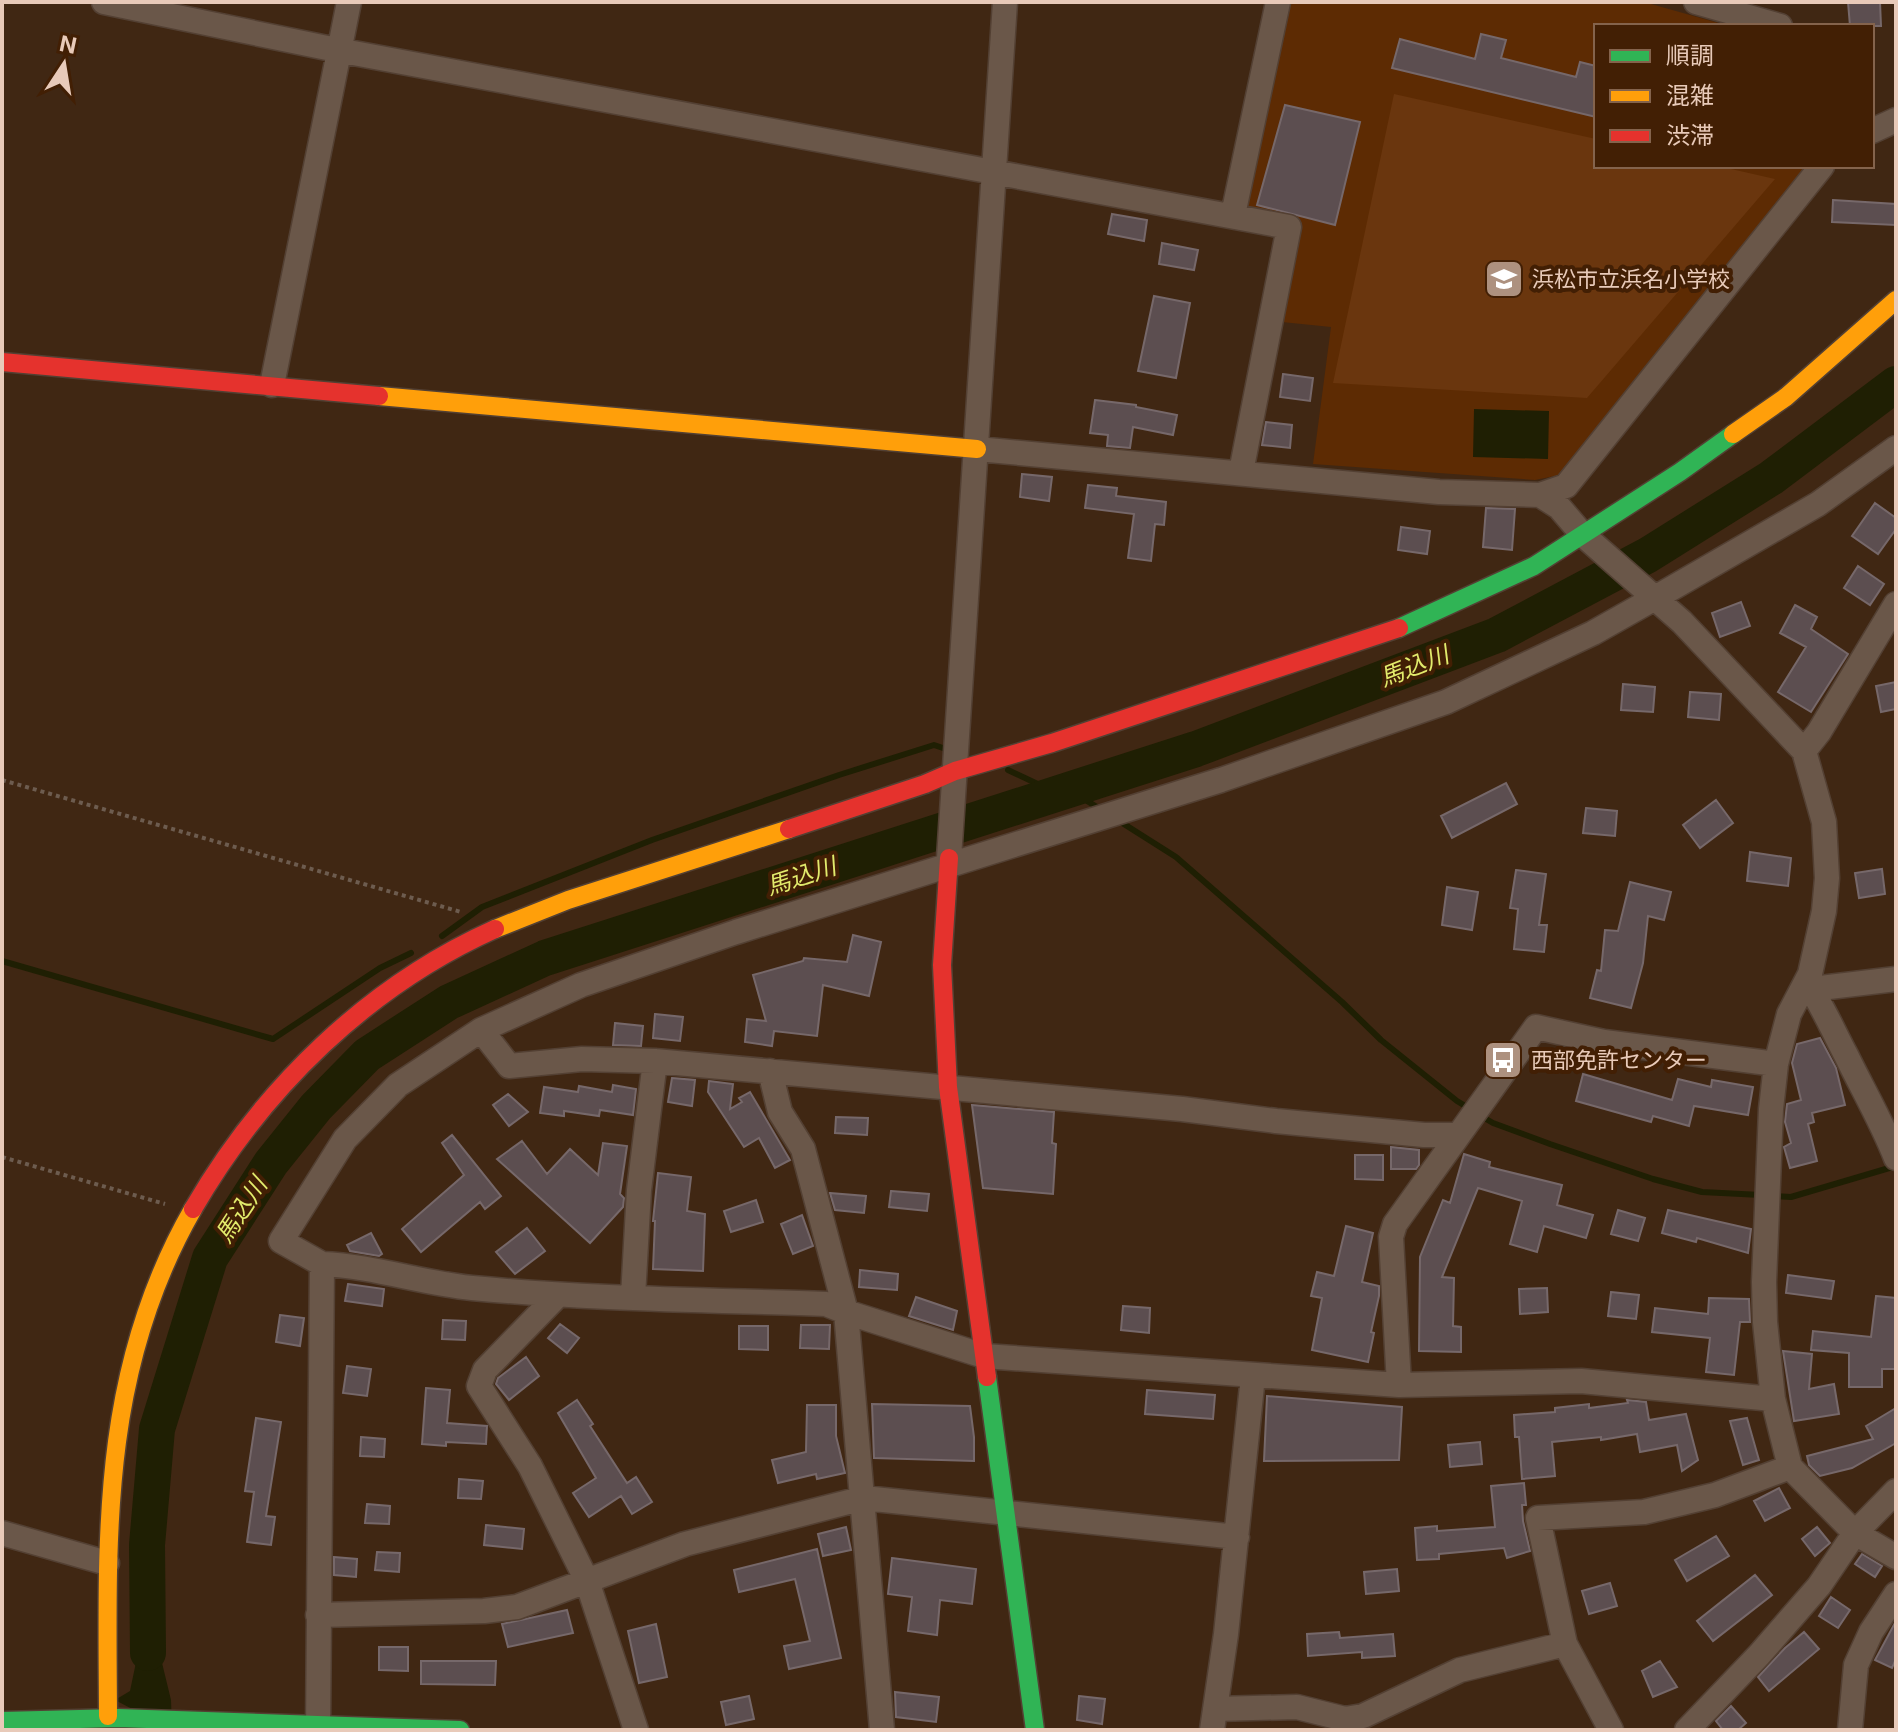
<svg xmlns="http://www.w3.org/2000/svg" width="1898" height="1732" font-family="Inter,'Noto Sans JP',sans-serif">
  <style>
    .built { fill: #5d2b03 }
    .green { fill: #6a360e }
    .water { fill: #1f1f03 }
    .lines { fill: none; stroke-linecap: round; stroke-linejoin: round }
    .stream { stroke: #1f1f03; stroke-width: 6 }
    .river { stroke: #1f1f03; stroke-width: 36 }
    .building { fill: #5c4e50; stroke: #76686a; stroke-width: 2 }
    .street-casing { stroke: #534033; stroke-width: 27 }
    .fast-casing { stroke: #534033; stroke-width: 21 }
    .slow-casing { stroke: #534033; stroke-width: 21 }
    .jam-casing { stroke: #534033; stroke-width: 21 }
    .path { stroke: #6d5c4f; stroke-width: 4; stroke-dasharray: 4 4; stroke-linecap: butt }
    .street { stroke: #6a5749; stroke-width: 24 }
    .fast { stroke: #30b455; stroke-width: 18 }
    .slow { stroke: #ff9f0a; stroke-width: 18 }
    .jam { stroke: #e5322d; stroke-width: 18 }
    .labels { text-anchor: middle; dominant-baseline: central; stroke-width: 8; stroke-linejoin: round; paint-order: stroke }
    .poi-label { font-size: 22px; fill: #e8cab9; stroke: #421f04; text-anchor: start }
    .water-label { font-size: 24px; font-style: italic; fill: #e2eb6c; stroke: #421f04 }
  </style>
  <rect width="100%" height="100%" fill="#402713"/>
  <!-- built -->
  <path class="built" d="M1289 2H1644L1729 26H1596V166H1807L1560 475 1535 480 1313 464 1331 327 1282 322 1300 236 1241 219Z"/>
  <!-- green -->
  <path class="green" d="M1394 94 1596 139V166H1718L1775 179 1587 398 1333 383Z"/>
  <!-- water -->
  <path class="water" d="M1474 409 1549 411 1548 459 1473 457Z
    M148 1605 171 1700 172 1730 115 1700 130 1691Z"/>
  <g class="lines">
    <!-- stream -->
    <path class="stream" d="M1008 770 1059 794 1081 797 1103 811
      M1116 819 1176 857 1342 1002 1381 1040 1457 1101 1472 1110
      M442 936 482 907 652 840 839 775 934 745 952 751
      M2 961 273 1039 380 968 411 953
      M1481 1116 1493 1123 1550 1144 1653 1179 1702 1192 1761 1195
      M1772 1196 1791 1197 1896 1166"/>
    <!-- river -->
    <path class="river" d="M148 1653 147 1545 157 1429 210 1258 271 1163 316 1107 367 1055 449 1002 545 958 1196 749 1497 635 1648 555 1771 478 1896 384"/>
  </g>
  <!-- building -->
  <path class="building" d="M1848 2H1880L1881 26H1850Z
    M1481 34 1506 40 1501 58 1576 77 1580 62 1596 66V117L1392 68 1400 39 1475 59Z
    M1285 105 1360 122 1335 225 1257 205Z
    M1833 200 1896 204V225L1832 222Z
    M1112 214 1147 220 1144 241 1108 234Z
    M1162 243 1198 250 1194 270 1159 264Z
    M1154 296 1190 303 1176 378 1138 371Z
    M1283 374 1313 378 1310 401 1280 397Z
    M1095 400 1136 405V407L1177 415 1173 435 1133 427 1130 448 1107 446 1108 435 1090 433Z
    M1266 422 1292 425 1290 448 1262 445Z
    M1022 474 1052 477 1049 501 1020 497Z
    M1088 485 1117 488 1116 496 1166 502 1164 525 1155 524 1151 561 1128 558 1134 514 1085 508Z
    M1875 503 1896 518V529L1878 554 1852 536Z
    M1486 508 1515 509 1512 550 1483 547Z
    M1401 527 1430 531 1427 554 1398 550Z
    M1858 566 1884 584 1870 605 1844 588Z
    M1741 602 1750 626 1720 637 1712 613Z
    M1795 605 1817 617 1811 629 1848 654 1811 712 1778 692 1806 647 1780 633Z
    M1896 682V709L1881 712 1876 686Z
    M1623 684 1655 687 1653 712 1621 710Z
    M1690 692 1721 694 1719 720 1688 717Z
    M1506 783 1517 804 1452 838 1441 816Z
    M1716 800 1733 823 1700 848 1683 825Z
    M1586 808 1617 811 1615 836 1583 833Z
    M1750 852 1791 858 1788 886 1747 881Z
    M1882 869 1885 894 1859 898 1855 873Z
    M1516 870 1546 874 1539 925H1547L1544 952 1514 949 1518 909 1510 908Z
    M1630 882 1671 892 1664 920 1648 916 1643 963 1631 1008 1590 998 1597 970 1601 971 1605 930 1618 931Z
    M1447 887 1478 892 1472 930 1442 925Z
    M853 935 881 942 869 996 823 985 817 1036 774 1031 772 1046 745 1042 747 1019 766 1021 753 975 803 961 804 958 847 962Z
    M655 1014 683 1017 680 1041 653 1038Z
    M615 1023 643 1026 641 1046 613 1045Z
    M1820 1038 1836 1068 1845 1105 1812 1113 1814 1122 1808 1124 1817 1161 1790 1168 1784 1147 1791 1143 1785 1122 1787 1104 1801 1100 1792 1063 1797 1044Z
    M1583 1074 1672 1100 1678 1079 1711 1087 1712 1080 1753 1087 1748 1115 1694 1106 1689 1126 1653 1116 1651 1122 1576 1101Z
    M672 1078 695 1080 692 1106 668 1102Z
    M709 1081 733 1084 730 1109 742 1102 739 1098 750 1092 790 1160 775 1168 759 1138 744 1147 708 1092Z
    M613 1085 636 1089 633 1115 600 1110 599 1116 564 1111V1116L540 1113 544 1087 578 1092 579 1086 612 1092Z
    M508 1094 528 1112 509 1126 493 1105Z
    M972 1105 1054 1112 1052 1143 1056 1144 1053 1194 983 1188Z
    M836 1117 868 1118 867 1135 835 1133Z
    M452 1135 501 1196 485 1209 480 1202 421 1252 402 1229 464 1175 442 1143Z
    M522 1141 547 1174 570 1149 598 1175 603 1143 627 1146 620 1194 624 1198 623 1207 590 1243 497 1159Z
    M1391 1147 1419 1150V1165L1416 1169H1391Z
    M1464 1154 1490 1162 1489 1167 1562 1185 1557 1205 1593 1215 1586 1238 1544 1226 1537 1252 1510 1244 1522 1201 1478 1188 1442 1277 1454 1278 1453 1326 1461 1327V1352L1419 1351 1420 1257 1443 1200 1450 1203Z
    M1355 1155H1383V1180L1355 1179Z
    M658 1173 691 1177 687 1211 705 1214 703 1271 653 1269 655 1221H653Z
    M891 1191 929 1194 927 1211 889 1207Z
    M830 1193 866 1196 864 1213 835 1210Z
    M756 1200 763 1222 731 1232 724 1211Z
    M1618 1210 1645 1218 1638 1241 1611 1234Z
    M1668 1210 1751 1229 1748 1253 1697 1238 1696 1242 1662 1233Z
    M802 1215 813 1246 793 1254 781 1224Z
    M1346 1226 1373 1233 1362 1282 1379 1286V1296L1371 1332 1374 1333 1368 1362 1312 1350 1322 1298 1311 1296 1317 1272 1334 1276Z
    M527 1228 545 1251 515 1274 496 1252Z
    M371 1233 382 1254 379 1256 350 1251 347 1245Z
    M860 1270 898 1274 897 1290 859 1287Z
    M1788 1275 1834 1281 1831 1299 1786 1293Z
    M348 1284 384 1289 382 1306 345 1301Z
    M1547 1288 1548 1312 1520 1314 1519 1289Z
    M1611 1292 1639 1295 1636 1319 1608 1316Z
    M1876 1296 1896 1298V1369H1882V1387H1849V1353L1811 1350 1813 1331 1871 1337Z
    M916 1297 957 1311 953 1330 909 1316Z
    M1709 1298 1749 1299 1750 1322H1740L1734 1375 1706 1372 1710 1338 1652 1332 1655 1308 1708 1314Z
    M1123 1306 1150 1308 1149 1333 1121 1330Z
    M280 1315 304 1318 300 1346 276 1342Z
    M443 1320 466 1321 465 1340 442 1339Z
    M560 1324 579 1338 567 1353 548 1338Z
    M801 1325H830L829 1349 800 1348Z
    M739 1326H768V1350L739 1349Z
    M1783 1351 1812 1354 1809 1389 1834 1384 1839 1414 1794 1421Z
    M526 1357 539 1376 509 1400 496 1384 498 1378Z
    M347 1366 371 1369 367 1396 343 1393Z
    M426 1388 450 1390 447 1423 487 1426 486 1444 446 1442V1446L422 1444Z
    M1147 1390 1215 1395 1213 1419 1145 1414Z
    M1267 1396 1402 1407 1399 1460 1264 1461Z
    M577 1400 593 1424 590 1426 627 1483 636 1477 652 1502 632 1514 621 1496 589 1517 573 1493 596 1478 558 1413Z
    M1627 1400 1646 1402 1649 1420 1686 1414 1698 1460 1682 1471 1677 1445 1640 1452 1637 1434 1601 1440V1437L1552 1442 1555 1476 1522 1479 1519 1437H1515L1514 1415 1555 1412V1408L1589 1404V1408L1628 1403Z
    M872 1404 970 1406 974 1437V1461L874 1458Z
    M807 1405H836V1436L845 1473 817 1479 816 1474 778 1483 772 1460 806 1452Z
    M1896 1408V1443L1852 1468 1820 1476 1809 1465 1807 1456 1873 1439 1866 1426Z
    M256 1418 281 1422 266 1516 275 1517 271 1545 247 1542 254 1492 245 1491Z
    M1747 1418 1759 1460 1743 1465 1730 1421Z
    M361 1437 385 1439 384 1457 360 1456Z
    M1480 1442 1482 1464 1450 1467 1448 1445Z
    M459 1479 483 1481 481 1499 458 1498Z
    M1524 1483 1526 1505H1522L1523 1521 1530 1551 1507 1558 1504 1548 1439 1554V1559L1417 1560 1415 1528 1437 1526V1531L1495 1527 1491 1486Z
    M1779 1488 1790 1508 1765 1521 1754 1501Z
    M367 1504 390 1506 389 1524 365 1523Z
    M486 1525 524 1529 522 1549 484 1545Z
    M846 1527 851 1550 823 1556 818 1534Z
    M1817 1527 1830 1543 1815 1556 1802 1539Z
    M1716 1536 1729 1556 1687 1581 1675 1560Z
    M817 1549 841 1658 789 1669 784 1646 810 1641 795 1579 739 1592 734 1570Z
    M377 1552 400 1553 399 1572 375 1570Z
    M1862 1554 1882 1566 1875 1577 1855 1564Z
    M334 1557 357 1559 356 1577 334 1575Z
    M892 1558 976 1569 972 1604 940 1600 937 1635 908 1631 912 1597 888 1594Z
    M1397 1569 1399 1591 1366 1594 1364 1572Z
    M1755 1575 1772 1595 1713 1641 1697 1621Z
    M1610 1583 1617 1606 1589 1614 1582 1591Z
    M1831 1597 1850 1610 1838 1628 1819 1616Z
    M567 1610 573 1633 508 1647 502 1624Z
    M1896 1621V1659L1892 1668 1875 1660Z
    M656 1624 667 1677 639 1683 628 1631Z
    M1339 1632 1340 1638 1393 1634 1395 1656 1362 1658V1652L1308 1656 1307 1634Z
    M1804 1632 1819 1649 1769 1691 1758 1677 1785 1648Z
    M379 1647H408V1671L379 1670Z
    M421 1661H496L495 1685 421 1684Z
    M1660 1661 1677 1687 1653 1697 1642 1671Z
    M895 1692 939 1697 936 1722 896 1717Z
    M749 1696 754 1719 726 1725 721 1702Z
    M1079 1696 1105 1699 1102 1724 1077 1720Z
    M1731 1706 1746 1723 1738 1730H1723L1716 1721Z"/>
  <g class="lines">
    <defs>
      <path id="street" d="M104 2 332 49 1289 227 1241 472
        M1696 2 1780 26
        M1872 131 1896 120
        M1233 215 1278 2
        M272 385 349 2
        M977 449 1439 492 1540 495 1566 486 1822 166
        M1540 495 1559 507 1582 534 1682 622 1804 751 1824 822 1827 878 1824 911 1810 974 1789 1014 1776 1064 1771 1109 1764 1282 1765 1322 1773 1399 1790 1467 1855 1533 1896 1557
        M1804 751 1819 732 1896 604
        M949 858 1005 2
        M1807 983C1823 1006 1833 1031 1846 1055 1863 1090 1882 1122 1896 1158
        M1812 989 1896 979
        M481 1030 509 1066 582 1059 655 1061 1182 1109 1276 1121 1424 1135H1457
        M770 1071 780 1112 803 1149 846 1312 882 1730
        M322 1264 281 1241 345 1139 398 1085 481 1030 581 985 736 932 1221 780 1446 702 1593 633 1655 598 1818 504 1896 448
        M557 1296 485 1370 479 1386 530 1466 587 1581 636 1730
        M633 1297 639 1190 655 1061
        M1399 1385 1391 1237 1395 1224 1536 1027 1604 1042 1776 1064
        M2 1533 107 1563
        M318 1615 484 1611 517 1607 685 1544 864 1498 1237 1537
        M1215 1709 1297 1707 1345 1719 1363 1716 1460 1670 1565 1644
        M318 1730 322 1264C373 1266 422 1283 472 1288 590 1299 708 1300 826 1304L846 1312 984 1356 1399 1385 1581 1381 1773 1399
        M1212 1730 1226 1634 1253 1376
        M1611 1730 1565 1644 1538 1518 1644 1512 1715 1495 1790 1467
        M1687 1730 1759 1655 1819 1586 1855 1533 1896 1491
        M1850 1730 1856 1665 1871 1632 1896 1594"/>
      <path id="fast" d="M1399 628 1534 566 1680 472 1733 434
        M987 1377 1035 1730
        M2 1721 118 1718 460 1730"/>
      <path id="slow" d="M379 396 977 449
        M1733 434 1786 397 1896 300
        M495 929 568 900 789 829
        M108 1716C107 1536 100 1371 193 1209"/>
      <path id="jam" d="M2 362 379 396
        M789 829 925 784 955 771 1052 743 1399 628
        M949 858 942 965 948 1087 987 1377
        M193 1209C263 1088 368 986 495 929"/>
    </defs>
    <!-- street casing -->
    <use href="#street" class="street-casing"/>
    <!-- fast casing -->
    <use href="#fast" class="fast-casing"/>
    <!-- slow casing -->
    <use href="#slow" class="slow-casing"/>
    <!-- jam casing -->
    <use href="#jam" class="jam-casing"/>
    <!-- path -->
    <path class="path" d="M2 780 461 912
      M2 1157 165 1204"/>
    <!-- street -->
    <use href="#street" class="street"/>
    <!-- fast -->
    <use href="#fast" class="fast"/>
    <!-- slow -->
    <use href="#slow" class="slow"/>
    <!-- jam -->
    <use href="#jam" class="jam"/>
  </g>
  <!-- icons -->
  <defs>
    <symbol id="school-square" viewBox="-11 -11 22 22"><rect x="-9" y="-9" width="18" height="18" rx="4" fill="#ad917f" stroke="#421f04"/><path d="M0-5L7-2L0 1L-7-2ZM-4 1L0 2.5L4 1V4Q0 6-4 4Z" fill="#fff"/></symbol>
    <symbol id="bus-square" viewBox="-11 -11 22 22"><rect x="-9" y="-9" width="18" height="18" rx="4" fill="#ad917f" stroke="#421f04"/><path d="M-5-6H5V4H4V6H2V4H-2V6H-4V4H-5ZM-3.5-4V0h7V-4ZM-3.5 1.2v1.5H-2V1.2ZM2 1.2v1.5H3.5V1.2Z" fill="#fff"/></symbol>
  </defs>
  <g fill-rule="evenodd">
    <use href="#school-square" x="1482" y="257" width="44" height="44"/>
    <use href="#bus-square" x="1481" y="1038" width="44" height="44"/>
  </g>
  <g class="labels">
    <!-- poi labels -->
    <g class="poi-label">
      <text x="1532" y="279">浜松市立浜名小学校</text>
      <text x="1531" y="1060">西部免許センター</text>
    </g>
    <!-- water labels -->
    <g class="water-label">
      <text transform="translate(1414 666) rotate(-21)">馬込川</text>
      <text transform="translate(801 876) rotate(-18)">馬込川</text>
      <text transform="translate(241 1210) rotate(-57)">馬込川</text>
    </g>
  </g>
  <!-- border -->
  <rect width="1898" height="1732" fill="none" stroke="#e8cab9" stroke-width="8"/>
  <!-- legend -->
  <rect x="1594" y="24" width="280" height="144" fill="#421f04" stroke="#84634c" stroke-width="2"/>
  <rect x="1610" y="50" width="40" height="12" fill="#30b455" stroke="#84634c" stroke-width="2"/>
  <text x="1666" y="64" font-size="24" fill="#e8cab9">順調</text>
  <rect x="1610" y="90" width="40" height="12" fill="#ff9f0a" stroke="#84634c" stroke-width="2"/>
  <text x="1666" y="104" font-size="24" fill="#e8cab9">混雑</text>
  <rect x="1610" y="130" width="40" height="12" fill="#e5322d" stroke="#84634c" stroke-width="2"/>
  <text x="1666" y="144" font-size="24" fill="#e8cab9">渋滞</text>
  <!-- north arrow -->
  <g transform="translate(64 64) rotate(12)" stroke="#421f04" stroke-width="6" paint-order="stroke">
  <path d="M0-6L14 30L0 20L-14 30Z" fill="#e8cab9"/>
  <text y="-12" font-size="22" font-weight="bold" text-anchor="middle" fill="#e8cab9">N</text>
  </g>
</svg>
